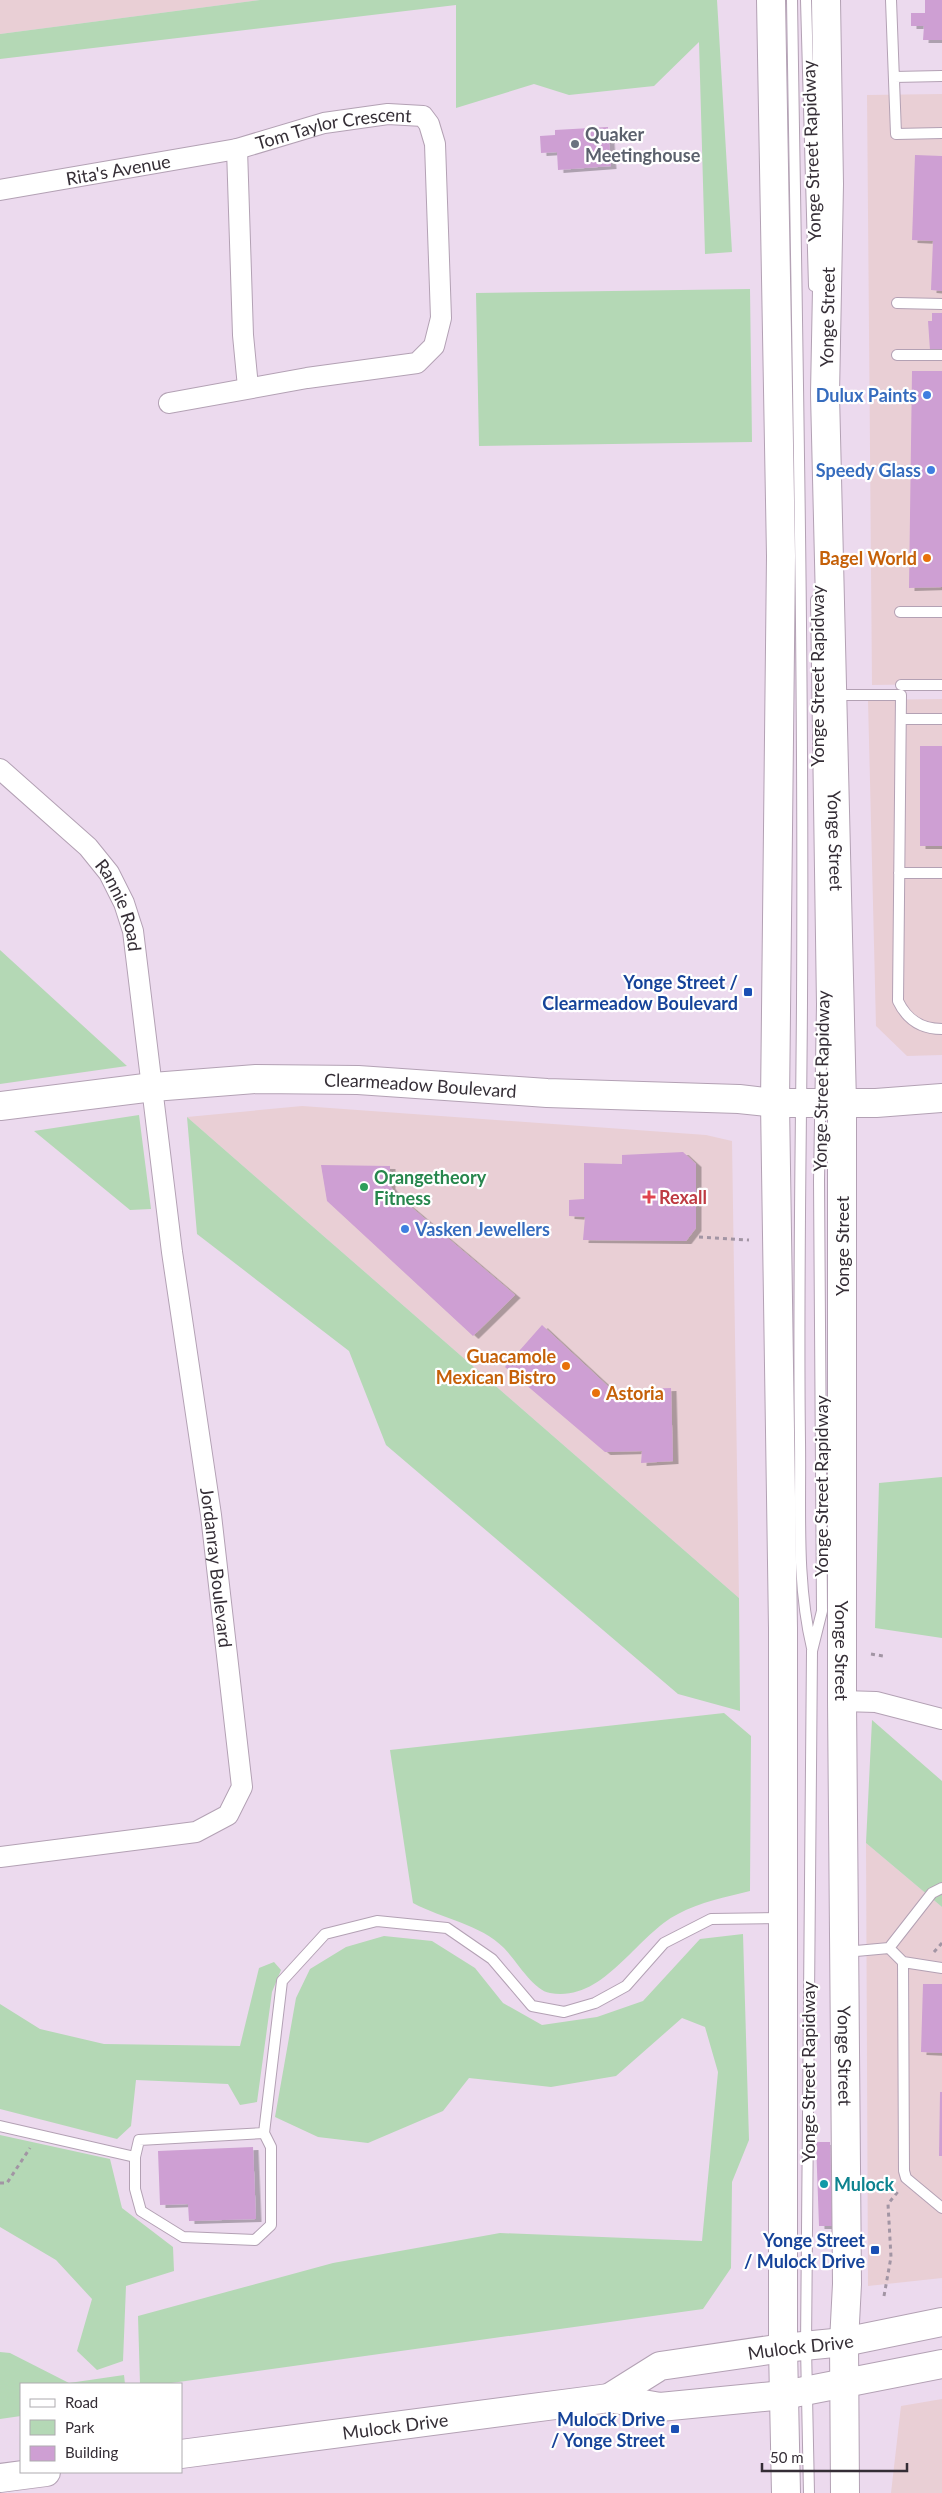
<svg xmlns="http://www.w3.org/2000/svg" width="942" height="2493" font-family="Lato,sans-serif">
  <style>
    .commercial { fill: #e9cfd5 }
    .green { fill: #b4d8b5 }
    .building { fill: #ce9fd3; filter: url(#shadow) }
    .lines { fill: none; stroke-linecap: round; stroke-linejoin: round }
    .lane-casing { stroke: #b3a1b4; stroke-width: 12 }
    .street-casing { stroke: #b3a1b4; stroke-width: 22 }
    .secondary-casing { stroke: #b3a1b4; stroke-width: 30 }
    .primary-casing { stroke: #b3a1b4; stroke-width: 30 }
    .path { stroke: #a295a4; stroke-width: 3; stroke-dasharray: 4 4; stroke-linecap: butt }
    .lane { stroke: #fff; stroke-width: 10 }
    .street { stroke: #fff; stroke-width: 20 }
    .secondary { stroke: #fff; stroke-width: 28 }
    .primary { stroke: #fff; stroke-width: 28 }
    .worship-dot { fill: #6b7280; stroke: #fff; stroke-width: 2 }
    .shop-dot { fill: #3f7fe0; stroke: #fff; stroke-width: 2 }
    .food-dot { fill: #e8710a; stroke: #fff; stroke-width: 2 }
    .transit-dot { fill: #1a4fb4; stroke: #fff; stroke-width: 2 }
    .leisure-dot { fill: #2e9e5b; stroke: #fff; stroke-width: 2 }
    .health-dot { fill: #e0444e; stroke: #fff; stroke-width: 2 }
    .culture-dot { fill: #0f9aa8; stroke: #fff; stroke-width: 2 }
    .labels { text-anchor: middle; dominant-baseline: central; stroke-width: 4.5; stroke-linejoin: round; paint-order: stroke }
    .street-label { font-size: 18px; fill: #352e36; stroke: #fff }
    .worship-label { font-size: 18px; font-weight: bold; fill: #5b616d; stroke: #fff; text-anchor: start }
    .shop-label { font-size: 18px; font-weight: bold; fill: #366cbe; stroke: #fff; text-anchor: end }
    .food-label { font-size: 18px; font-weight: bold; fill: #c56008; stroke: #fff; text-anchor: end }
    .transit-label { font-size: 18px; font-weight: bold; fill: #164399; stroke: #fff; text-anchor: end }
    .leisure-label { font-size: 18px; font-weight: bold; fill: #27864d; stroke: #fff; text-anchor: start }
    .health-label { font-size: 18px; font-weight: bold; fill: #be3a42; stroke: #fff; text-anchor: start }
    .culture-label { font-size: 18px; font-weight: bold; fill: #0d838f; stroke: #fff; text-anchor: start }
  </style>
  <defs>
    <filter id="shadow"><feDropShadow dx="5.5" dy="3" stdDeviation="0" flood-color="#0004"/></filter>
  </defs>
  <rect width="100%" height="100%" fill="#ecdaee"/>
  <!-- commercial -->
  <path class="commercial" d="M0 0H260L0 34Z
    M942 94V684L872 685 867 95Z
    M942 699V1055L907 1056 876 1026 868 700Z
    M302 1106 706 1135 732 1141 739 1598 187 1117Z
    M866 1843 942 1907V2278L868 2286Z
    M942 2399V2493H891L901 2406Z"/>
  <!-- green -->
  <path class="green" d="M260 0H717L732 252 705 254 699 42 654 86 569 95 534 84 456 108V5L0 59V34Z
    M750 289 752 442 479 446 476 293Z
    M0 950 127 1066 0 1084Z
    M139 1115 151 1209 130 1210 34 1131Z
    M187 1117 739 1598 740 1711 678 1694 386 1445 349 1351 197 1234Z
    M942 1477V1638L875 1628 879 1483Z
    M724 1713 751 1736 750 1891C726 1897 700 1902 678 1914 636 1935 604 2003 550 1993 533 1990 516 1960 504 1948 480 1924 443 1919 413 1903L390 1750Z
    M872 1720 942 1781V1907L866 1843Z
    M743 1934 749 2140 732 2182 731 2268 703 2309 164 2384H140L138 2316 333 2263 500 2233 702 2241 718 2072 705 2027 682 2018 616 2076 551 2087 469 2078 443 2111 368 2143 318 2137 275 2117 296 1998 310 1969 346 1947 384 1936 432 1941 475 1968 503 2003 542 2025 597 2017 643 2001 700 1939Z
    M274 1962 281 1970 272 1992 257 2102 240 2105 228 2084 136 2080 131 2126 117 2139 0 2109V2004L40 2029 104 2044 240 2046 259 1968Z
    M0 2135 110 2159 122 2208 173 2247 174 2271 126 2286 123 2361 97 2370 77 2351 92 2299 56 2260 0 2227Z
    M0 2352 10 2353 69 2383 124 2375 125 2384H21V2416L0 2419Z"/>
  <!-- building -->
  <path class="building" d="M925 0H942V40H923L924 26H911V13H925Z
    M608 127 611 166 558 170 557 152 541 153 540 136 555 135V130Z
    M915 155 942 156V291L931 290 933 241 912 240Z
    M932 313H942V350H930L928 321H932Z
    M912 371H942V587L909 588Z
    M920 746H942V846H920Z
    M683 1152 696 1164V1228L686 1241 583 1240 585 1217 569 1216V1200L584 1199V1163L622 1164V1155Z
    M321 1165 390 1166V1186L397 1195 515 1295 473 1336 327 1201Z
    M542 1325 612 1390 671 1388 673 1461 641 1463 642 1451 605 1452 505 1367Z
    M923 1984H942V2053L921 2052Z
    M940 2092H942V2156H939Z
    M816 2142H830L832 2226H819Z
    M253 2147 256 2219 189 2221 188 2204 160 2205 158 2151Z"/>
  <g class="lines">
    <defs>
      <path id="lane" d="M792 0C797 334 804 668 802 1002 801 1149 798 1295 800 1441 801 1510 796 1581 812 1648
        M806 0 814 286
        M891 0 896 134 942 133
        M894 77 942 76
        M897 303 942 304
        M897 355H942
        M900 612H942
        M901 685H942
        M833 695H901L898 1001C907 1020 921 1029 942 1029
        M901 719H942
        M899 873H942
        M889 1948 932 1893 942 1888
        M845 1952 889 1948 903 1962 904 2171 906 2178 942 2208
        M903 1962 942 1968
        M0 2126 135 2157 139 2140 264 2133 282 1981 325 1934 377 1921 447 1928 492 1959 532 2006 564 2012 595 2003 626 1986 664 1943 711 1919 781 1918
        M135 2157V2189L141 2211 183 2237 255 2240 271 2225V2147L264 2133
        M809 2493 806 2347 812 1651 822 1611 819 1181 822 1005 816 600"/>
      <g id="street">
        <path d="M237 149 243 335 248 387"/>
        <path id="s1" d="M0 190 237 149 324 123 388 114 423 116 429 124 435 144 441 318 434 346 417 363 307 378 169 403"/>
        <path id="s2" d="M0 769 88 847 109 873 124 903 133 931 172 1252 211 1515 242 1787 228 1815 196 1832 0 1857"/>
        <path d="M842 1701 876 1702 942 1719"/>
      </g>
      <g id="secondary">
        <path id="s3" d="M0 1106 153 1087 256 1079 358 1080 547 1093 739 1099 775 1103H876L942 1098"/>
      </g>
      <g id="primary">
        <path d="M771 0 781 556 775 1103 783 1628V2348L786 2493"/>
        <path id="s4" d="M826 0 829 184 825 394 842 1103V1701L847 2284 844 2342 845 2493"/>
        <path id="s5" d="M609 2398 660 2366 783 2348 844 2342 942 2322"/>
        <path id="s6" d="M181 2454 609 2398 660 2407 784 2395 942 2364"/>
        <path d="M0 2478 46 2472"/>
      </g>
    </defs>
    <!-- lane casing -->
    <use href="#lane" class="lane-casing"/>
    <!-- street casing -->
    <use href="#street" class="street-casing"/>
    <!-- secondary casing -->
    <use href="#secondary" class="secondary-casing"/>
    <!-- primary casing -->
    <use href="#primary" class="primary-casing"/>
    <!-- path -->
    <path class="path" d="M699 1237 749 1240
      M871 1654 883 1656
      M934 1952 942 1943
      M0 2183H7L30 2148
      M884 2296 891 2257 888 2204 900 2189"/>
    <!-- lane -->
    <use href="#lane" class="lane"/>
    <!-- street -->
    <use href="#street" class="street"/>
    <!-- secondary -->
    <use href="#secondary" class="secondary"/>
    <!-- primary -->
    <use href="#primary" class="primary"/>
  </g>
  <!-- markers -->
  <circle class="worship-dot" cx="575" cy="144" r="5"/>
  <g class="shop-dot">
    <circle cx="927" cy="395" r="5"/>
    <circle cx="931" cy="470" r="5"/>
    <circle cx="405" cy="1229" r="5"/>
  </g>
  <g class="food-dot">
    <circle cx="927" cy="558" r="5"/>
    <circle cx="566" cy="1366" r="5"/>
    <circle cx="596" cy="1393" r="5"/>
  </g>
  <g class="transit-dot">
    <rect x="743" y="987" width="10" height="10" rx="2.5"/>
    <rect x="870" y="2245" width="10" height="10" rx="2.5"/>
    <rect x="670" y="2424" width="10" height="10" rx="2.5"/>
  </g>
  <circle class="leisure-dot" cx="364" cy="1187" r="5"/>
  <path class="health-dot" d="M646.5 1189.5h5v5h5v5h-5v5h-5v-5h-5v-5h5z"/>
  <circle class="culture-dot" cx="824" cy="2184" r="5"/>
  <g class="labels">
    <!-- street labels -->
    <g class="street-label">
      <text stroke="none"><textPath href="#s1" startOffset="340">Tom Taylor Crescent</textPath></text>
      <text transform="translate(811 151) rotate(-92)">Yonge Street Rapidway</text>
      <text stroke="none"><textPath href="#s1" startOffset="120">Rita's Avenue</textPath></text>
      <text transform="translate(827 317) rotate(-89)">Yonge Street</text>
      <text transform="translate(817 676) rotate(-90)">Yonge Street Rapidway</text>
      <text stroke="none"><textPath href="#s4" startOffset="841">Yonge Street</textPath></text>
      <text stroke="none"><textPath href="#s2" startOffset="185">Rannie Road</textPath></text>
      <text transform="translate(821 1081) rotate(-89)">Yonge Street Rapidway</text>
      <text stroke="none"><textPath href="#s3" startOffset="422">Clearmeadow Boulevard</textPath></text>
      <text transform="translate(842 1246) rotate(-90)">Yonge Street</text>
      <text transform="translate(821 1486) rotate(-90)">Yonge Street Rapidway</text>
      <text stroke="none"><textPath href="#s2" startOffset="856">Jordanray Boulevard</textPath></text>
      <text stroke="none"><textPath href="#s4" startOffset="1651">Yonge Street</textPath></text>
      <text stroke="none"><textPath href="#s4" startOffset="2056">Yonge Street</textPath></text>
      <text transform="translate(808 2072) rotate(-90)">Yonge Street Rapidway</text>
      <text stroke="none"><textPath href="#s5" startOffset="202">Mulock Drive</textPath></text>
      <text stroke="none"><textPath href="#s6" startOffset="216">Mulock Drive</textPath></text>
    </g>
    <!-- worship labels -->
    <g class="worship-label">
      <text x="585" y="134">Quaker<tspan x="585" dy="21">Meetinghouse</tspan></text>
    </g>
    <!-- shop labels -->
    <g class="shop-label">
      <text x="917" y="395">Dulux Paints</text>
      <text x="921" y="470">Speedy Glass</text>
      <text x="415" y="1229" text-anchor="start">Vasken Jewellers</text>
    </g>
    <!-- food labels -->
    <g class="food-label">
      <text x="917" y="558">Bagel World</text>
      <text x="556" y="1356">Guacamole<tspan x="556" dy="21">Mexican Bistro</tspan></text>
      <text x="606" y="1393" text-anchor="start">Astoria</text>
    </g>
    <!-- transit labels -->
    <g class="transit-label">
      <text x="738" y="982">Yonge Street /<tspan x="738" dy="21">Clearmeadow Boulevard</tspan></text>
      <text x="865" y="2240">Yonge Street<tspan x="865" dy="21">/ Mulock Drive</tspan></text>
      <text x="665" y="2419">Mulock Drive<tspan x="665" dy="21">/ Yonge Street</tspan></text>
    </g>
    <!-- leisure labels -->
    <g class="leisure-label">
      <text x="374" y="1177">Orangetheory<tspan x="374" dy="21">Fitness</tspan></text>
    </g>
    <!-- health labels -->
    <g class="health-label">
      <text x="659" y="1197">Rexall</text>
    </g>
    <!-- culture labels -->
    <g class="culture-label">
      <text x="834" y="2184">Mulock</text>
    </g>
  </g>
  <!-- legend -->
  <rect x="20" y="2383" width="162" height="90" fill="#ffffff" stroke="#aeabaf"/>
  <rect x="30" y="2399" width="25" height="8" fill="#ffffff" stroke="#aeabaf"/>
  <text x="65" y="2408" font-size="15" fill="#352e36">Road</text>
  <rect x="30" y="2420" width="25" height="15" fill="#b4d8b5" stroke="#aeabaf"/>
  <text x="65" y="2433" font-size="15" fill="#352e36">Park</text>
  <rect x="30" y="2446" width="25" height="15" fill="#ce9fd3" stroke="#aeabaf"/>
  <text x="65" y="2458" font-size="15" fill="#352e36">Building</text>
  <!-- scale -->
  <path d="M762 2463v8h145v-8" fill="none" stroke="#352e36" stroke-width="2.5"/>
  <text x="770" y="2463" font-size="15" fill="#352e36" stroke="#ffffff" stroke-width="4" paint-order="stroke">50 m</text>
</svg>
